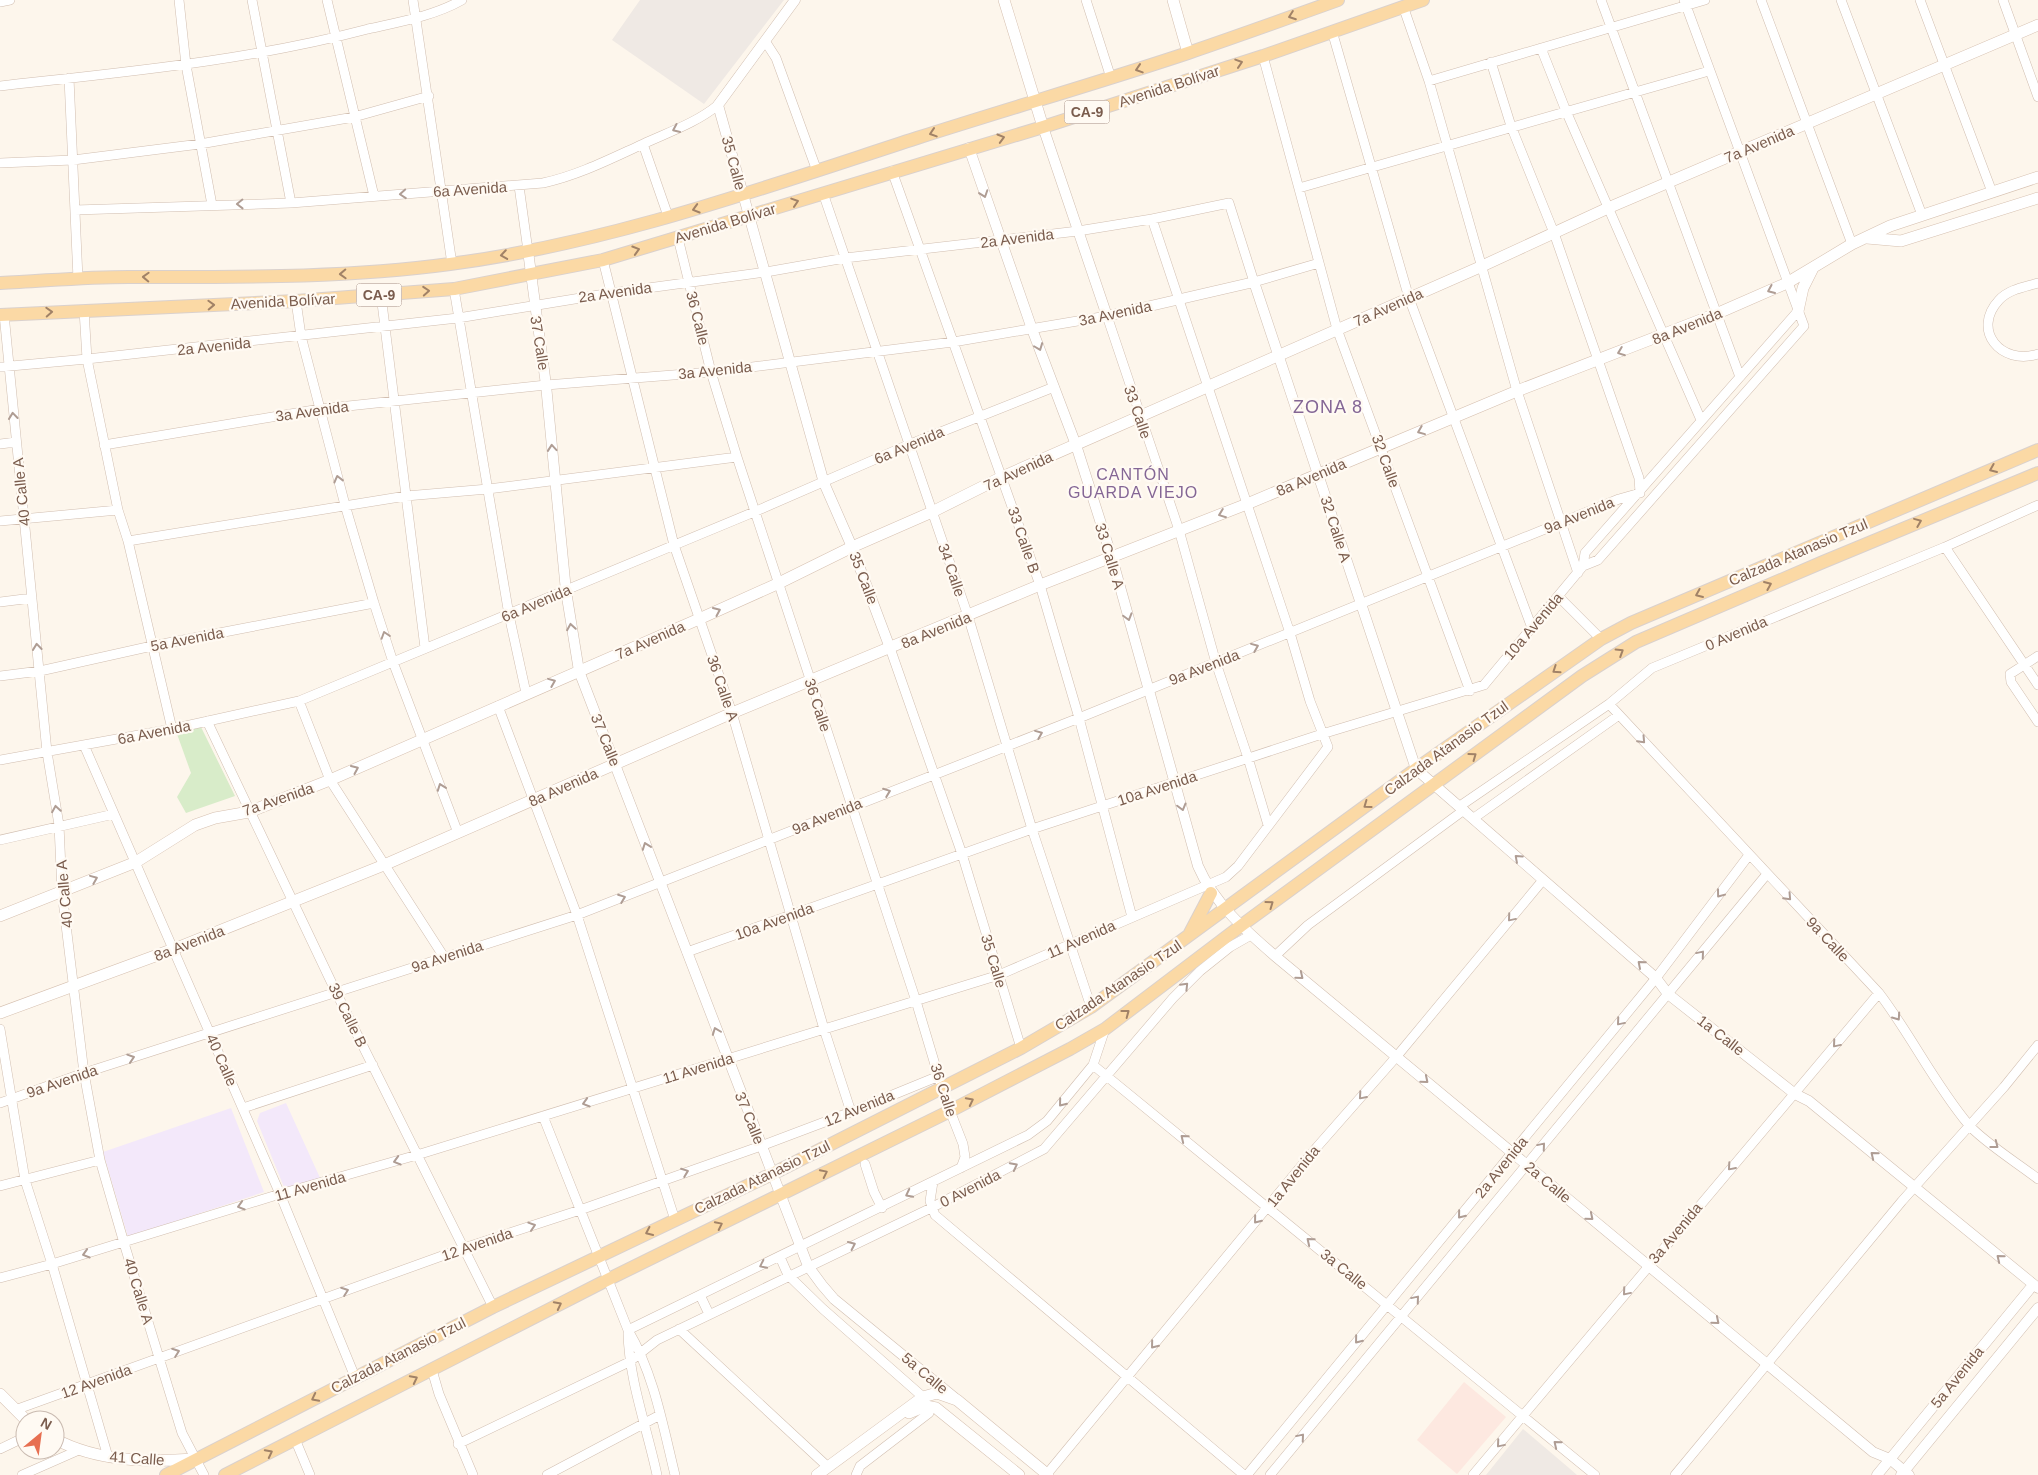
<svg xmlns="http://www.w3.org/2000/svg" width="2038" height="1475" font-family="Arial,sans-serif">
  <style>
    .commercial { fill: #fde8e0 }
    .industrial { fill: #efe9e4 }
    .education { fill: #f3e8fa }
    .green { fill: #d8ecc9 }
    .lines { fill: none; stroke-linecap: round; stroke-linejoin: round }
    .minor-casing { stroke: #d1beb0; stroke-width: 10 }
    .tertiary-casing { stroke: #d1beb0; stroke-width: 11 }
    .secondary-casing { stroke: #d6c0b0; stroke-width: 12 }
    .primary-casing { stroke: #dad1cd; stroke-width: 14 }
    .minor { stroke: #fff; stroke-width: 9 }
    .tertiary { stroke: #fff; stroke-width: 10 }
    .secondary { stroke: #fff; stroke-width: 11 }
    .primary { stroke: #fbd9a5; stroke-width: 12 }
    .oneway { stroke: #a18267 }
    .oneway2 { stroke: #af9d94 }
    .labels { text-anchor: middle; dominant-baseline: central; stroke-width: 4.5; stroke-linejoin: round; paint-order: stroke }
    .shield { fill: #fffaf3; stroke: #a28b7f; stroke-width: 1 }
    .shield-label { font-size: 14px; font-weight: bold; fill: #7a5c4d }
    .street-label { font-size: 15px; fill: #7a5c4d; stroke: #fffaf3 }
    .neighbourhood-label { font-size: 16px; letter-spacing: 1px; fill: #846695; stroke: #fffaf3 }
    .quarter-label { font-size: 18px; letter-spacing: 1px; fill: #846695; stroke: #fffaf3 }
  </style>
  <rect width="100%" height="100%" fill="#fdf6ec"/>
  <!-- commercial -->
  <path class="commercial" d="M1464 1382 1506 1417 1457 1474 1417 1440Z"/>
  <!-- industrial -->
  <path class="industrial" d="M640 0H784L704 104 612 40Z
    M1523 1429 1569 1468 1577 1475H1486Z"/>
  <!-- education -->
  <path class="education" d="M286 1103 321 1180 290 1190 284 1187 257 1121 260 1113Z
    M231 1108 264 1192 128 1237 103 1152Z"/>
  <!-- green -->
  <path class="green" d="M201 727 235 796 186 813 177 797 191 773 177 734Z"/>
  <g class="lines">
    <defs>
      <path id="minor" d="M179 0 186 65 212 205
        M252 0 291 203
        M327 0 374 196
        M413 0 452 264
        M1086 0 1111 78
        M1601 0 1740 377
        M1761 0 1852 244
        M1841 0 1922 215
        M1920 0 1992 192
        M2003 0 2038 97
        M0 2 10 0
        M1403 6 1429 81 1517 391 1578 573
        M1332 31 1409 298 1532 628
        M765 41 776 58 817 171
        M1541 48 1566 111 1701 420
        M1263 56 1337 329 1470 691
        M69 78 78 279
        M1429 81 1705 0
        M0 86C124 72 247 61 368 29 399 22 434 16 462 0
        M643 144 668 216
        M0 163 73 160 200 144 354 117 429 96
        M892 171 1040 585 1079 718 1132 917
        M519 186 528 251
        M1299 188 1709 71
        M823 193 968 616 1032 829 1091 1007
        M75 210 291 203 543 183C579 175 610 159 643 144 669 132 696 123 718 105
        M678 238 711 372 737 457 916 1001 945 1098 963 1144 965 1157 961 1168
        M603 260 674 545 732 713 824 1029 851 1112
        M2038 283C2025 287 2009 289 1999 300 1971 330 2001 366 2038 354
        M454 289 509 615 526 693
        M381 295 425 648
        M296 301 301 336 345 505 374 603 393 662 458 833
        M84 310 87 359 118 510 128 541 172 729
        M4 314 47 752 59 825 62 892 84 1073 100 1160 124 1243 182 1433 204 1475
        M0 367 87 359 458 318 611 293 766 272 845 258 1078 231 1152 219 1229 203 1254 282 1319 263
        M0 444 16 442
        M104 445 320 409 546 385 711 372 953 342 1107 316 1179 530 1216 663 1248 758 1268 825
        M0 521 118 510
        M128 541 406 496 488 489 737 457
        M1945 547 2038 685
        M1583 566 1585 553 1798 311
        M1558 596 1601 639
        M0 602 32 598
        M890 648 962 854 1021 1048
        M2038 656 2010 674 2011 682 2038 722
        M0 676 40 671 152 646 374 603
        M299 701 330 780 444 957
        M1609 704 1879 993C1911 1035 1934 1083 1968 1124 1982 1141 2019 1164 2038 1179
        M498 706 577 915 675 1220
        M207 721 336 992 493 1307
        M84 745 280 1194 355 1377
        M0 760 172 729 299 701 754 512 908 445 1054 387
        M1460 806 1609 704 1652 668 1945 547 2038 505
        M1474 818 1619 715
        M0 840 114 814
        M687 952 1032 829 1322 734 1484 685 1583 566 1598 560 1804 326 1684 0
        M1275 956 1308 925 1464 810
        M0 1029 25 1180 52 1264 108 1457
        M1093 1065 1595 1475
        M0 1103 84 1073 577 915 1079 718 1619 499 1640 493 1639 478 1554 233 1511 126 1491 62
        M243 1108 373 1065
        M543 1116 628 1330C654 1374 663 1426 675 1475
        M865 1164 874 1192 882 1208
        M933 1182 930 1201 935 1215 1244 1475
        M0 1186 100 1160
        M780 1257 788 1275 823 1309 923 1397 926 1415
        M0 1278 52 1264 280 1194 417 1155 999 975 1226 877 1238 866 1328 747 1310 701 1290 633 1152 219
        M700 1295 709 1314
        M679 1329 828 1467
        M628 1330 1028 1135 1047 1121 1093 1065 1105 1029
        M628 1333C629 1380 647 1428 657 1475
        M432 1370 439 1394 473 1475
        M15 1410 464 1248 580 1210 761 1146 851 1112 939 1076
        M295 1439 310 1475
        M458 1444 629 1362 657 1340 931 1208 1044 1149 1173 998 1200 971 1230 947 1251 935
        M0 1449 25 1437
        M1047 1474 1317 1147 1397 1056 1543 880
        M22 1475 79 1450
        M547 1475 660 1415
        M856 1475 860 1466 929 1413
        M1247 1475 1656 978 1749 855
        M1270 1475 1767 874
        M1473 1475 1879 993
        M1675 1475 1902 1201 2004 1087 2038 1045"/>
      <path id="tertiary" d="M795 0 718 105 824 483 852 547 890 648
        M1043 127 1107 316 1254 282 1416 769 1656 978 1668 994 1795 1094 1809 1101 2038 1288
        M969 148 1032 329 1076 445 1112 558 1198 866C1214 903 1245 930 1275 956L1873 1452 1890 1459 1909 1475
        M528 251 546 385 566 591 579 671 808 1266 822 1285 834 1299 955 1398
        M1877 1475 2033 1285
        M1901 1475 2038 1308"/>
      <path id="secondary" d="M1004 0 1043 127
        M1173 0 1188 53
        M1867 238 1901 241 2038 198
        M1798 311 1803 288 1813 268
        M0 916 136 862 195 825 215 818 249 812 330 780 699 619 777 584 852 547 932 512 1002 477 1480 267 1608 208 2038 25
        M0 1013 174 949 384 865 732 713 1040 585 1247 504 1517 391 1716 314 1787 283 1852 244 1890 226 2038 177
        M0 1394 26 1420
        M909 1413 926 1406 936 1408 1019 1475
        M55 1439C98 1462 148 1462 195 1459
        M817 1475 923 1397 937 1393 957 1400 1048 1475"/>
      <path id="primary" d="M0 283C46 281 92 276 138 277 242 277 346 278 450 264 610 243 763 188 917 138 1007 109 1098 83 1188 53 1238 36 1288 18 1338 0
        M0 315 296 301 454 289 603 260 1043 127 1263 56 1423 0
        M1190 933 1211 893
        M166 1475 493 1307 772 1174 1021 1048 1091 1007 1416 769 1601 639 1631 623 2038 450
        M225 1475 607 1280 950 1111 1070 1049 1105 1029 1242 925 1582 676 1636 642 1823 562 2038 473"/>
    </defs>
    <!-- minor casing -->
    <use href="#minor" class="minor-casing"/>
    <!-- tertiary casing -->
    <use href="#tertiary" class="tertiary-casing"/>
    <!-- secondary casing -->
    <use href="#secondary" class="secondary-casing"/>
    <!-- primary casing -->
    <use href="#primary" class="primary-casing"/>
    <!-- minor -->
    <use href="#minor" class="minor"/>
    <!-- tertiary -->
    <use href="#tertiary" class="tertiary"/>
    <!-- secondary -->
    <use href="#secondary" class="secondary"/>
    <!-- primary -->
    <use href="#primary" class="primary"/>
  </g>
  <!-- one-way arrows -->
  <defs><path id="oneway-chevron" d="M-2-3.5L2.5 0L-2 3.5" fill="none" stroke-width="1.6" stroke-linecap="round" stroke-linejoin="round" transform="scale(1.25)"/></defs>
  <g class="oneway">
    <use href="#oneway-chevron" transform="translate(1292 16) rotate(160)"/>
    <use href="#oneway-chevron" transform="translate(1239 63) rotate(-18)"/>
    <use href="#oneway-chevron" transform="translate(1139 69) rotate(162)"/>
    <use href="#oneway-chevron" transform="translate(933 133) rotate(162)"/>
    <use href="#oneway-chevron" transform="translate(1001 138) rotate(-16)"/>
    <use href="#oneway-chevron" transform="translate(795 202) rotate(-18)"/>
    <use href="#oneway-chevron" transform="translate(696 209) rotate(164)"/>
    <use href="#oneway-chevron" transform="translate(636 250) rotate(-17)"/>
    <use href="#oneway-chevron" transform="translate(504 255) rotate(171)"/>
    <use href="#oneway-chevron" transform="translate(343 274) rotate(178)"/>
    <use href="#oneway-chevron" transform="translate(146 277) rotate(-178)"/>
    <use href="#oneway-chevron" transform="translate(426 291) rotate(-4)"/>
    <use href="#oneway-chevron" transform="translate(211 305) rotate(-2)"/>
    <use href="#oneway-chevron" transform="translate(49 312) rotate(-3)"/>
    <use href="#oneway-chevron" transform="translate(1993 469) rotate(157)"/>
    <use href="#oneway-chevron" transform="translate(1918 522) rotate(-22)"/>
    <use href="#oneway-chevron" transform="translate(1768 585) rotate(-23)"/>
    <use href="#oneway-chevron" transform="translate(1699 594) rotate(157)"/>
    <use href="#oneway-chevron" transform="translate(1620 652) rotate(-32)"/>
    <use href="#oneway-chevron" transform="translate(1556 670) rotate(146)"/>
    <use href="#oneway-chevron" transform="translate(1473 756) rotate(-36)"/>
    <use href="#oneway-chevron" transform="translate(1367 805) rotate(144)"/>
    <use href="#oneway-chevron" transform="translate(1270 904) rotate(-36)"/>
    <use href="#oneway-chevron" transform="translate(1126 1013) rotate(-37)"/>
    <use href="#oneway-chevron" transform="translate(970 1101) rotate(-27)"/>
    <use href="#oneway-chevron" transform="translate(824 1173) rotate(-26)"/>
    <use href="#oneway-chevron" transform="translate(719 1225) rotate(-26)"/>
    <use href="#oneway-chevron" transform="translate(649 1232) rotate(155)"/>
    <use href="#oneway-chevron" transform="translate(558 1305) rotate(-27)"/>
    <use href="#oneway-chevron" transform="translate(414 1379) rotate(-27)"/>
    <use href="#oneway-chevron" transform="translate(315 1398) rotate(153)"/>
    <use href="#oneway-chevron" transform="translate(269 1453) rotate(-27)"/>
  </g>
  <g class="oneway2">
    <use href="#oneway-chevron" transform="translate(676 129) rotate(156)"/>
    <use href="#oneway-chevron" transform="translate(403 194) rotate(176)"/>
    <use href="#oneway-chevron" transform="translate(984 194) rotate(71)"/>
    <use href="#oneway-chevron" transform="translate(240 204) rotate(179)"/>
    <use href="#oneway-chevron" transform="translate(1771 290) rotate(156)"/>
    <use href="#oneway-chevron" transform="translate(1039 347) rotate(69)"/>
    <use href="#oneway-chevron" transform="translate(1621 352) rotate(159)"/>
    <use href="#oneway-chevron" transform="translate(13 416) rotate(-96)"/>
    <use href="#oneway-chevron" transform="translate(1421 431) rotate(158)"/>
    <use href="#oneway-chevron" transform="translate(552 448) rotate(-95)"/>
    <use href="#oneway-chevron" transform="translate(338 479) rotate(-104)"/>
    <use href="#oneway-chevron" transform="translate(1222 514) rotate(159)"/>
    <use href="#oneway-chevron" transform="translate(717 611) rotate(-24)"/>
    <use href="#oneway-chevron" transform="translate(1128 617) rotate(74)"/>
    <use href="#oneway-chevron" transform="translate(571 627) rotate(-99)"/>
    <use href="#oneway-chevron" transform="translate(385 635) rotate(-108)"/>
    <use href="#oneway-chevron" transform="translate(37 647) rotate(-96)"/>
    <use href="#oneway-chevron" transform="translate(1255 647) rotate(-22)"/>
    <use href="#oneway-chevron" transform="translate(552 682) rotate(-22)"/>
    <use href="#oneway-chevron" transform="translate(1039 734) rotate(-22)"/>
    <use href="#oneway-chevron" transform="translate(1642 740) rotate(47)"/>
    <use href="#oneway-chevron" transform="translate(355 769) rotate(-24)"/>
    <use href="#oneway-chevron" transform="translate(441 787) rotate(-110)"/>
    <use href="#oneway-chevron" transform="translate(887 792) rotate(-21)"/>
    <use href="#oneway-chevron" transform="translate(1182 807) rotate(75)"/>
    <use href="#oneway-chevron" transform="translate(56 809) rotate(-99)"/>
    <use href="#oneway-chevron" transform="translate(646 846) rotate(-110)"/>
    <use href="#oneway-chevron" transform="translate(1518 858) rotate(-138)"/>
    <use href="#oneway-chevron" transform="translate(94 879) rotate(-22)"/>
    <use href="#oneway-chevron" transform="translate(1720 894) rotate(127)"/>
    <use href="#oneway-chevron" transform="translate(1788 897) rotate(47)"/>
    <use href="#oneway-chevron" transform="translate(622 898) rotate(-21)"/>
    <use href="#oneway-chevron" transform="translate(1511 918) rotate(130)"/>
    <use href="#oneway-chevron" transform="translate(1701 954) rotate(-50)"/>
    <use href="#oneway-chevron" transform="translate(1641 964) rotate(-139)"/>
    <use href="#oneway-chevron" transform="translate(1300 976) rotate(39)"/>
    <use href="#oneway-chevron" transform="translate(1185 986) rotate(-46)"/>
    <use href="#oneway-chevron" transform="translate(1897 1017) rotate(55)"/>
    <use href="#oneway-chevron" transform="translate(1620 1022) rotate(130)"/>
    <use href="#oneway-chevron" transform="translate(716 1031) rotate(-111)"/>
    <use href="#oneway-chevron" transform="translate(1836 1044) rotate(130)"/>
    <use href="#oneway-chevron" transform="translate(131 1058) rotate(-18)"/>
    <use href="#oneway-chevron" transform="translate(1425 1080) rotate(40)"/>
    <use href="#oneway-chevron" transform="translate(1362 1096) rotate(131)"/>
    <use href="#oneway-chevron" transform="translate(586 1103) rotate(163)"/>
    <use href="#oneway-chevron" transform="translate(1062 1103) rotate(129)"/>
    <use href="#oneway-chevron" transform="translate(1184 1138) rotate(-141)"/>
    <use href="#oneway-chevron" transform="translate(1995 1145) rotate(38)"/>
    <use href="#oneway-chevron" transform="translate(1542 1146) rotate(-50)"/>
    <use href="#oneway-chevron" transform="translate(1874 1155) rotate(-141)"/>
    <use href="#oneway-chevron" transform="translate(397 1161) rotate(164)"/>
    <use href="#oneway-chevron" transform="translate(1014 1166) rotate(-27)"/>
    <use href="#oneway-chevron" transform="translate(1731 1167) rotate(131)"/>
    <use href="#oneway-chevron" transform="translate(685 1172) rotate(-21)"/>
    <use href="#oneway-chevron" transform="translate(909 1194) rotate(153)"/>
    <use href="#oneway-chevron" transform="translate(241 1206) rotate(163)"/>
    <use href="#oneway-chevron" transform="translate(1461 1215) rotate(129)"/>
    <use href="#oneway-chevron" transform="translate(1590 1217) rotate(40)"/>
    <use href="#oneway-chevron" transform="translate(1257 1220) rotate(129)"/>
    <use href="#oneway-chevron" transform="translate(532 1226) rotate(-18)"/>
    <use href="#oneway-chevron" transform="translate(1310 1241) rotate(-141)"/>
    <use href="#oneway-chevron" transform="translate(852 1245) rotate(-25)"/>
    <use href="#oneway-chevron" transform="translate(86 1254) rotate(163)"/>
    <use href="#oneway-chevron" transform="translate(2000 1258) rotate(-141)"/>
    <use href="#oneway-chevron" transform="translate(763 1265) rotate(154)"/>
    <use href="#oneway-chevron" transform="translate(345 1291) rotate(-20)"/>
    <use href="#oneway-chevron" transform="translate(1626 1292) rotate(130)"/>
    <use href="#oneway-chevron" transform="translate(1416 1299) rotate(-50)"/>
    <use href="#oneway-chevron" transform="translate(1716 1321) rotate(40)"/>
    <use href="#oneway-chevron" transform="translate(1358 1340) rotate(129)"/>
    <use href="#oneway-chevron" transform="translate(1154 1345) rotate(129)"/>
    <use href="#oneway-chevron" transform="translate(176 1352) rotate(-20)"/>
    <use href="#oneway-chevron" transform="translate(1301 1437) rotate(-50)"/>
    <use href="#oneway-chevron" transform="translate(1500 1444) rotate(130)"/>
    <use href="#oneway-chevron" transform="translate(1557 1444) rotate(-141)"/>
  </g>
  <g class="labels">
    <!-- shield labels -->
    <g class="shield">
      <rect x="1064.5" y="100.5" width="45" height="23" rx="4"/>
      <rect x="356.5" y="283.5" width="45" height="23" rx="4"/>
    </g>
    <g class="shield-label">
      <text x="1087" y="112">CA-9</text>
      <text x="379" y="295">CA-9</text>
    </g>
    <!-- street labels -->
    <g class="street-label">
      <text transform="translate(1169 86) rotate(-18)">Avenida Bolívar</text>
      <text transform="translate(1759 144) rotate(-23)">7a Avenida</text>
      <text transform="translate(734 163) rotate(75)">35 Calle</text>
      <text transform="translate(470 189) rotate(-4)">6a Avenida</text>
      <text transform="translate(725 223) rotate(-17)">Avenida Bolívar</text>
      <text transform="translate(1017 238) rotate(-7)">2a Avenida</text>
      <text transform="translate(615 292) rotate(-8)">2a Avenida</text>
      <text transform="translate(283 301) rotate(-3)">Avenida Bolívar</text>
      <text transform="translate(1388 307) rotate(-24)">7a Avenida</text>
      <text transform="translate(1115 313) rotate(-12)">3a Avenida</text>
      <text transform="translate(698 318) rotate(76)">36 Calle</text>
      <text transform="translate(1687 326) rotate(-22)">8a Avenida</text>
      <text transform="translate(540 343) rotate(81)">37 Calle</text>
      <text transform="translate(214 346) rotate(-6)">2a Avenida</text>
      <text transform="translate(715 370) rotate(-6)">3a Avenida</text>
      <text transform="translate(312 411) rotate(-8)">3a Avenida</text>
      <text transform="translate(1138 412) rotate(71)">33 Calle</text>
      <text transform="translate(909 445) rotate(-23)">6a Avenida</text>
      <text transform="translate(1386 461) rotate(70)">32 Calle</text>
      <text transform="translate(1018 471) rotate(-25)">7a Avenida</text>
      <text transform="translate(1311 477) rotate(-23)">8a Avenida</text>
      <text transform="translate(21 492) rotate(-96)">40 Calle A</text>
      <text transform="translate(1579 515) rotate(-22)">9a Avenida</text>
      <text transform="translate(1336 529) rotate(72)">32 Calle A</text>
      <text transform="translate(1024 540) rotate(71)">33 Calle B</text>
      <text transform="translate(1798 552) rotate(-23)">Calzada Atanasio Tzul</text>
      <text transform="translate(1110 556) rotate(73)">33 Calle A</text>
      <text transform="translate(952 570) rotate(71)">34 Calle</text>
      <text transform="translate(864 578) rotate(69)">35 Calle</text>
      <text transform="translate(536 603) rotate(-23)">6a Avenida</text>
      <text transform="translate(1533 626) rotate(-50)">10a Avenida</text>
      <text transform="translate(936 630) rotate(-22)">8a Avenida</text>
      <text transform="translate(1736 633) rotate(-23)">0 Avenida</text>
      <text transform="translate(187 639) rotate(-11)">5a Avenida</text>
      <text transform="translate(650 640) rotate(-24)">7a Avenida</text>
      <text transform="translate(1204 667) rotate(-21)">9a Avenida</text>
      <text transform="translate(723 688) rotate(71)">36 Calle A</text>
      <text transform="translate(818 705) rotate(72)">36 Calle</text>
      <text transform="translate(154 732) rotate(-11)">6a Avenida</text>
      <text transform="translate(606 740) rotate(68)">37 Calle</text>
      <text transform="translate(1446 748) rotate(-36)">Calzada Atanasio Tzul</text>
      <text transform="translate(563 787) rotate(-24)">8a Avenida</text>
      <text transform="translate(1157 788) rotate(-18)">10a Avenida</text>
      <text transform="translate(278 799) rotate(-19)">7a Avenida</text>
      <text transform="translate(827 816) rotate(-22)">9a Avenida</text>
      <text transform="translate(64 894) rotate(-95)">40 Calle A</text>
      <text transform="translate(774 921) rotate(-20)">10a Avenida</text>
      <text transform="translate(1081 939) rotate(-24)">11 Avenida</text>
      <text transform="translate(1828 939) rotate(47)">9a Calle</text>
      <text transform="translate(189 943) rotate(-21)">8a Avenida</text>
      <text transform="translate(447 956) rotate(-18)">9a Avenida</text>
      <text transform="translate(994 961) rotate(73)">35 Calle</text>
      <text transform="translate(1118 985) rotate(-34)">Calzada Atanasio Tzul</text>
      <text transform="translate(348 1015) rotate(64)">39 Calle B</text>
      <text transform="translate(1721 1035) rotate(38)">1a Calle</text>
      <text transform="translate(222 1060) rotate(66)">40 Calle</text>
      <text transform="translate(698 1068) rotate(-17)">11 Avenida</text>
      <text transform="translate(62 1081) rotate(-19)">9a Avenida</text>
      <text transform="translate(944 1090) rotate(72)">36 Calle</text>
      <text transform="translate(859 1108) rotate(-22)">12 Avenida</text>
      <text transform="translate(750 1118) rotate(68)">37 Calle</text>
      <text transform="translate(1501 1167) rotate(-51)">2a Avenida</text>
      <text transform="translate(1293 1176) rotate(-51)">1a Avenida</text>
      <text transform="translate(762 1177) rotate(-26)">Calzada Atanasio Tzul</text>
      <text transform="translate(1548 1182) rotate(40)">2a Calle</text>
      <text transform="translate(310 1186) rotate(-16)">11 Avenida</text>
      <text transform="translate(970 1188) rotate(-27)">0 Avenida</text>
      <text transform="translate(1675 1233) rotate(-50)">3a Avenida</text>
      <text transform="translate(477 1244) rotate(-19)">12 Avenida</text>
      <text transform="translate(1344 1269) rotate(39)">3a Calle</text>
      <text transform="translate(139 1291) rotate(73)">40 Calle A</text>
      <text transform="translate(398 1355) rotate(-27)">Calzada Atanasio Tzul</text>
      <text transform="translate(925 1373) rotate(40)">5a Calle</text>
      <text transform="translate(1957 1377) rotate(-51)">5a Avenida</text>
      <text transform="translate(96 1381) rotate(-20)">12 Avenida</text>
      <text transform="translate(137 1458) rotate(4)">41 Calle</text>
    </g>
    <!-- neighbourhood labels -->
    <g class="neighbourhood-label">
      <text x="1133" y="474">CANTÓN<tspan x="1133" dy="18">GUARDA VIEJO</tspan></text>
    </g>
    <!-- quarter labels -->
    <g class="quarter-label">
      <text x="1328" y="407">ZONA 8</text>
    </g>
  </g>
  <!-- north arrow -->
  <g transform="translate(40 1435) rotate(29)"><circle r="24" fill="#fffaf3" stroke="#cabbb1"/>
  <path d="M0-4L9 19L0 12L-9 19Z" fill="#e76f51"/>
  <text y="-8" font-size="14" font-weight="bold" text-anchor="middle" fill="#7a5c4d">N</text>
  </g>
</svg>
